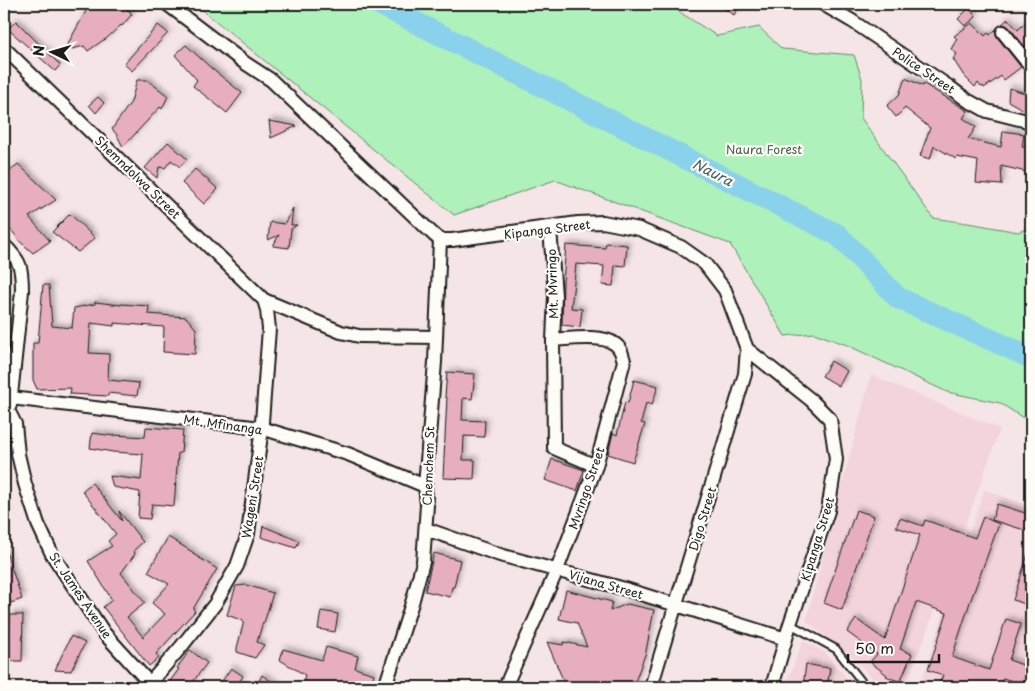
<svg xmlns="http://www.w3.org/2000/svg" width="1035" height="691" font-family="'Playpen Sans',sans-serif">
  <style>
    .built { fill: #f2d4da }
    .green { fill: #aff1ba; stroke: #66866b }
    .lines { fill: none; stroke-linecap: round; stroke-linejoin: round }
    .river { stroke: #8ad2ec; stroke-width: 22 }
    .building { fill: #e7aebe; stroke: #1c1c1c; filter: url(#shadow) }
    .service-casing { stroke: #1c1c1c; stroke-width: 10 }
    .minor-casing { stroke: #1c1c1c; stroke-width: 16 }
    .service { stroke: #fdfcf7; stroke-width: 6 }
    .minor { stroke: #fdfcf7; stroke-width: 12 }
    .labels { text-anchor: middle; dominant-baseline: central; stroke-width: 4.5; stroke-linejoin: round; paint-order: stroke }
    .street-label { font-size: 12px; fill: #1c1c1c; stroke: #fdfcf7 }
    .park-label { font-size: 12px; fill: #485c4b; stroke: #fdfcf7 }
    .water-label { font-size: 14px; font-style: italic; fill: #425c65; stroke: #fdfcf7 }
  </style>
  <defs>
    <filter id="shadow"><feDropShadow dx="3" dy="-3" stdDeviation="2.5" flood-color="#0004"/></filter>
  </defs>
  <rect width="100%" height="100%" fill="#f6e5e6"/>
  <filter id="ink" filterUnits="userSpaceOnUse"><feTurbulence type="fractalNoise" baseFrequency=".02" numOctaves="2"/><feDisplacementMap in="SourceGraphic" scale="10" xChannelSelector="R" yChannelSelector="G"/><feConvolveMatrix kernelMatrix="1 2 1 2 8 2 1 2 1" color-interpolation-filters="sRGB"/></filter>
  <g filter="url(#ink)">
    <!-- built -->
    <path class="built" d="M871 375 1000 429 927 631 905 687H880L854 658 806 621Z
      M984 490 1031 506V687H920Z
      M803 641 826 653 854 687H785Z"/>
    <!-- green -->
    <path class="green" d="M195 4H667L717 36 759 27 782 49 854 55 862 79 861 118 933 218 974 224 1018 232 1031 227V423L1000 403 947 392 847 345 814 333 785 336 730 244 555 180 454 215Z"/>
    <g class="lines">
      <!-- river -->
      <path class="river" d="M379 4 838 235 898 298 1027 356 1031 355"/>
    </g>
    <!-- building -->
    <path class="building" d="M78 4H122L132 14 122 26 121 25 106 39 102 41 88 51 84 46 64 51 86 11Z
      M718 4H740L734 15Z
      M969 8 976 17 965 26 958 19Z
      M1031 17V54L1009 27 1006 25 1002 24 1008 19 1018 30Z
      M16 21 60 65 55 71 8 29Z
      M972 23 985 36 988 33 990 35 995 30 997 37 1021 67 1004 80 1001 76 984 88 983 86 981 87 978 83 975 87 964 76 953 59 957 54 951 49 957 39 954 36Z
      M158 25 168 33 132 71 124 64Z
      M186 45 211 68 242 93 227 113 193 86 197 80 175 55Z
      M905 78 923 86 924 84 968 111 963 118 976 127 968 139 1001 147 1003 131 1024 134 1022 147 1031 149V173L1001 166 1002 185 976 183 978 161 957 157 956 159 934 146 930 159 920 156 930 128 905 108 896 117 887 106 899 95Z
      M137 80H147L168 96 162 109 160 107 123 147 117 135 112 129 131 102Z
      M1009 88 1031 95V114L1008 101Z
      M98 97 104 103 96 113 89 105Z
      M269 121 297 126 271 138Z
      M168 142 187 159 180 167 171 160 165 168 159 167 157 178 145 168Z
      M18 164 56 200 29 217 50 241 33 253 16 238 17 237 4 222V177Z
      M195 169 218 189 204 204 182 183Z
      M293 208 291 225H297L291 229 289 248 273 246 279 235 268 240 270 222 284 224Z
      M70 214 95 238 78 252 52 232Z
      M606 243 627 245 625 266 615 265 613 286 602 285 604 266 576 264 571 308 582 309 580 327 562 325 563 282 566 245 605 248Z
      M43 285H49L52 326 72 328 74 308 95 304V302L121 305V304L149 306 148 314 186 317 196 329 195 354 163 352 164 327 114 323V326L91 323 89 353 109 354 108 380 139 383 137 396 108 393V396L70 394 71 388 37 389 33 380V343H38Z
      M831 361 847 371 839 386 822 376Z
      M447 372 475 374 472 399 463 398 462 420 485 421 484 437 464 436 463 460H475L474 479 443 478 447 397H445Z
      M634 380 658 386 652 405 646 403 641 423 645 424 633 462 608 454 613 433 617 435 625 402 628 403Z
      M146 427 183 430 181 453H178L174 506 152 504 150 519 138 518 140 492 113 487 110 476 141 480 143 454 113 452 90 448 92 433 114 436V435L145 437Z
      M552 459 584 470 577 491 545 480Z
      M92 483 122 521 119 511 143 542 134 550 135 554 121 573 145 603 127 617 143 637 165 614 152 603 169 584 148 572 168 537 194 553 193 554 217 569 193 609 195 611 156 654 159 658 149 666 103 607 112 600 88 561 112 546 108 541 116 534 82 491Z
      M997 504 1031 515V532L992 520Z
      M856 510 874 516 842 610 824 603Z
      M983 517 999 524 970 602 952 657 989 670 1006 619 1021 624 1009 660 1031 668V687L1003 678 1000 687H938L943 675 928 670 947 613 916 602 900 649 912 654 900 682 886 676 887 675 870 662 877 654 847 632 856 619 885 640 920 535 896 527 900 518 923 526 925 520 975 538Z
      M263 526 299 541 296 548 261 537Z
      M5 549 22 599 11 603 4 583V550Z
      M1029 551H1031V606L1013 600Z
      M434 553 460 560 454 587H452L450 597 425 591Z
      M246 585 273 593 264 623 263 622 257 642 264 645 255 658 237 652V648L244 621 227 615 236 586Z
      M566 590 612 602 610 611 627 604 654 610 646 651V652L633 687H566L547 642 563 645 564 642 587 647 577 623 559 619Z
      M321 611 338 614 335 632 318 629Z
      M10 615H23L22 661H9Z
      M71 636 85 643 71 671 55 670Z
      M326 647 358 656 355 668 374 674 370 687H319L303 684 305 675 280 660 283 649 322 660Z
      M190 650 207 663 189 687H166L179 669 177 668Z
      M806 664 821 667H822L830 668 827 687H803Z
      M231 668 243 676 236 687H218Z
      M262 675 279 687H256Z"/>
    <g class="lines">
      <defs>
        <path id="service" d="M790 624 836 649 866 687"/>
        <path id="minor" d="M167 4 245 63 271 80 434 235 440 240H452L578 223 603 222 639 229 681 247 705 264 725 290 747 349 811 400 830 419 836 459 828 511 790 624 772 687
          M823 4 852 21 948 86 967 100 987 111 1031 122
          M1003 32 1031 67
          M4 48 264 300 267 310 269 329 261 435 248 534 237 566 215 604 181 647 149 684
          M550 228 555 296 553 340 554 448 596 466
          M4 245C21 261 22 268 22 291L10 405
          M264 300 341 332 359 336 436 337
          M11 398 261 428 348 454 425 486
          M4 406 9 412 15 424 18 454 25 484 38 524 52 554 104 633 153 687
          M426 529 500 555 625 589 786 639
          M385 687 412 603 423 562 427 505 425 486 435 362 440 240
          M505 687 557 570 596 466 624 361C622 354 621 348 615 344 603 334 569 339 553 340
          M651 687 745 374 747 349"/>
      </defs>
      <!-- service casing -->
      <use href="#service" class="service-casing"/>
      <!-- minor casing -->
      <use href="#minor" class="minor-casing"/>
      <!-- service -->
      <use href="#service" class="service"/>
      <!-- minor -->
      <use href="#minor" class="minor"/>
    </g>
  </g>
  <g class="labels">
    <!-- street labels -->
    <g class="street-label">
      <text transform="translate(924 70) rotate(34)">Police Street</text>
      <text transform="translate(138 177) rotate(44)">Shemndolwa Street</text>
      <text transform="translate(547 229) rotate(-7)">Kipanga Street</text>
      <text transform="translate(552 284) rotate(-92)">Mt. Mvringo</text>
      <text transform="translate(223 424) rotate(8)">Mt. Mfinanga</text>
      <text transform="translate(428 466) rotate(-88)">Chemchem St</text>
      <text transform="translate(586 488) rotate(-71)">Mvringo Street</text>
      <text transform="translate(252 497) rotate(-81)">Wageni Street</text>
      <text transform="translate(702 519) rotate(-73)">Digo Street</text>
      <text transform="translate(817 539) rotate(-73)">Kipanga Street</text>
      <text transform="translate(606 584) rotate(16)">Vijana Street</text>
      <text transform="translate(81 595) rotate(56)">St. James Avenue</text>
    </g>
    <!-- park labels -->
    <g class="park-label">
      <text x="764" y="149">Naura Forest</text>
    </g>
    <!-- water labels -->
    <g class="water-label">
      <text transform="translate(713 172) rotate(27)">Naura</text>
    </g>
  </g>
  <!-- margin -->
  <rect width="1035" height="691" fill="none" stroke="#fdfcf7" stroke-width="20"/>
  <rect x="10" y="10" width="1015" height="671" fill="none" stroke="#1c1c1c" stroke-width="2" filter="url(#ink)"/>
  <!-- north arrow -->
  <g transform="translate(52 52) rotate(275)" stroke="#fdfcf7" stroke-width="4" paint-order="stroke">
  <path d="M0-4L9 19L0 12L-9 19Z" fill="#1c1c1c"/>
  <text y="-8" font-size="14" font-weight="bold" text-anchor="middle" fill="#1c1c1c">N</text>
  </g>
  <!-- scale -->
  <path d="M848 654v8h91v-8" fill="none" stroke="#1c1c1c" stroke-width="2.5"/>
  <text x="855" y="654" font-size="15" fill="#1c1c1c" stroke="#fdfcf7" stroke-width="4" paint-order="stroke">50 m</text>
</svg>
